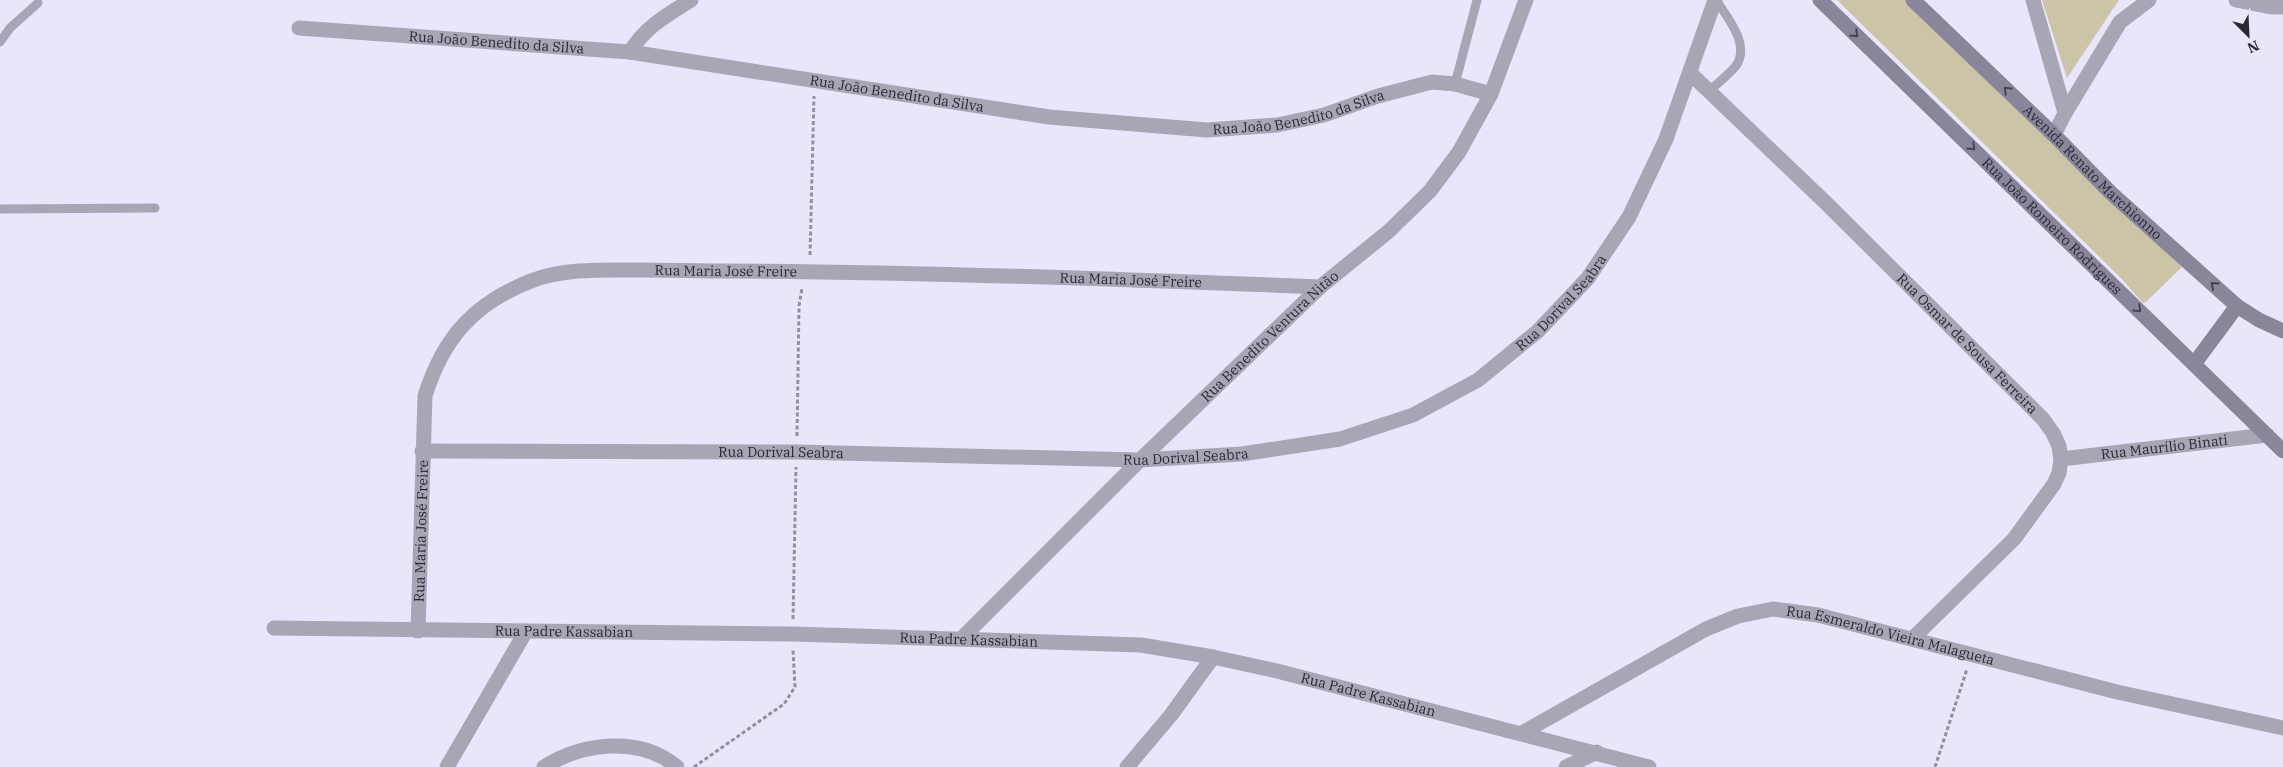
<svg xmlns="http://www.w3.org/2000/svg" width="2283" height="767" font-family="'IBM Plex Serif',serif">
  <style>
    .green { fill: #cbc4a7 }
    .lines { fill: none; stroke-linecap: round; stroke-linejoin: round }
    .path { stroke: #928fa1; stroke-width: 3; stroke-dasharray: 4 2.5; stroke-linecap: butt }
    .lane { stroke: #a8a6b5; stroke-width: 9 }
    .street { stroke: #a8a6b5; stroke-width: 15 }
    .secondary { stroke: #89859b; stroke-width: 15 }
    .oneway { stroke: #464354 }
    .labels { text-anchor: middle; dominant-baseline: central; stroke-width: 4.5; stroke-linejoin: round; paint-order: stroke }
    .street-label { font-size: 14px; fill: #2a2735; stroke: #e9e6fb }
  </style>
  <rect width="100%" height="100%" fill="#e9e6fb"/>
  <!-- green -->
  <path class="green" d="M1837 0H1909L2182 267 2146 302 2143 303 2122 279Z
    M2042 0H2119L2067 78Z"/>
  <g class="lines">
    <!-- path -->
    <path class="path" d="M810 255 814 96
      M797 436 799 306 802 288
      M793 619 796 467
      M694 767 784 704 795 687 793 650
      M1935 767 1967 669"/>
    <!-- lane -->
    <path class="lane" d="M0 42 10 28 38 3
      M1455 84 1477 0
      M1709 91C1717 84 1727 76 1735 67 1752 46 1727 17 1716 0
      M0 209 155 208"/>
    <!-- street -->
    <g class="street">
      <path d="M2033 0 2065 113"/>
      <path d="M2236 0 2271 7H2283"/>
      <path id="s1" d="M299 28 630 52 1049 117 1207 130 1277 125 1324 115 1378 96 1432 82 1455 84 1491 94"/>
      <path d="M630 52C645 27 667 15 691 0"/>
      <path id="s2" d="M1691 74 1825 202 2043 419 2053 433 2059 446 2061 459 2059 473 2054 484 2014 539 1913 638"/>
      <path d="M2054 135 2065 113 2120 22 2149 0"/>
      <path id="s3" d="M422 451 796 452 1140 460 1242 454 1340 439 1413 415 1478 380 1538 331 1588 278 1629 217 1666 139 1715 0"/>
      <path id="s4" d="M2061 459 2267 435"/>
      <path id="s5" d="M274 628 793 634 1141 645 1213 657 1277 671 1649 767"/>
      <path id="s6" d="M418 631 425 396C443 338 474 303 531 281 564 268 605 270 640 270 670 270 701 271 731 271 927 272 1124 279 1320 287"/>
      <path id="s7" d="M962 638 1140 460 1320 287 1389 231 1430 191 1459 152 1491 94 1526 0"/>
      <path id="s8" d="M1522 733 1706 629 1738 616 1773 609 1818 615 2117 692 2283 728"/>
      <path d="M447 767 526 631"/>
      <path d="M544 767C582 743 640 735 677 767"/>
      <path d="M1127 767 1171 715 1213 657"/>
      <path d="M1566 767 1597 752"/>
    </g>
    <!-- secondary -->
    <g class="secondary">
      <path id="s9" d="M1820 0 2283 451"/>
      <path id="s10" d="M1913 0 2054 135 2111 193 2237 306 2259 320 2283 331"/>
      <path d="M2194 364 2237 306"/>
    </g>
  </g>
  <!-- one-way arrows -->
  <defs><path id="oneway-chevron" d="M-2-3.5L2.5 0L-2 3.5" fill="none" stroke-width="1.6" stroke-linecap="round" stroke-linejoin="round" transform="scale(1.25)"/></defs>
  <g class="oneway">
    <use href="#oneway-chevron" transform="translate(1855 34) rotate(44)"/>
    <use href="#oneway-chevron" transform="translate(2007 90) rotate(-136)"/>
    <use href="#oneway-chevron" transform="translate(1972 147) rotate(44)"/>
    <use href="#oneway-chevron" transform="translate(2214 285) rotate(-138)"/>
    <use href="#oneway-chevron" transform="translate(2138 309) rotate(44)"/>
  </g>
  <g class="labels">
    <!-- street labels -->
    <g class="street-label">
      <text stroke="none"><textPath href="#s1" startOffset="198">Rua João Benedito da Silva</textPath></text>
      <text stroke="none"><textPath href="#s1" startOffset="602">Rua João Benedito da Silva</textPath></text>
      <text stroke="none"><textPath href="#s1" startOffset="1008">Rua João Benedito da Silva</textPath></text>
      <text stroke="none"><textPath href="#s10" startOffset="249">Avenida Renato Marchionno</textPath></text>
      <text stroke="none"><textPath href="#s9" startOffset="324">Rua João Romeiro Rodrigues</textPath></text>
      <text stroke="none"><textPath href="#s6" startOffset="594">Rua Maria José Freire</textPath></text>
      <text stroke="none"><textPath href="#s6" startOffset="999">Rua Maria José Freire</textPath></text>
      <text stroke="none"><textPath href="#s3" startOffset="1184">Rua Dorival Seabra</textPath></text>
      <text stroke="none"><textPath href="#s7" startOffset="431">Rua Benedito Ventura Nitão</textPath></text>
      <text stroke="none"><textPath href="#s2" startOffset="386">Rua Osmar de Sousa Ferreira</textPath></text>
      <text stroke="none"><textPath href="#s4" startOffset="104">Rua Maurílio Binati</textPath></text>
      <text stroke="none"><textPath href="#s3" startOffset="359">Rua Dorival Seabra</textPath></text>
      <text stroke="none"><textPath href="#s3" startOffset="764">Rua Dorival Seabra</textPath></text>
      <text stroke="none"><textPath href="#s6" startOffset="100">Rua Maria José Freire</textPath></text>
      <text stroke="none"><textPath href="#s5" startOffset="290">Rua Padre Kassabian</textPath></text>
      <text stroke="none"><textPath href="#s8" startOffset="402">Rua Esmeraldo Vieira Malagueta</textPath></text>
      <text stroke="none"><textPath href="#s5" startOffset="695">Rua Padre Kassabian</textPath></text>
      <text stroke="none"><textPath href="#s5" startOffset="1100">Rua Padre Kassabian</textPath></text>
    </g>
  </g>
  <!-- north arrow -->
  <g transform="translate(2248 35) rotate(156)" stroke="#e9e6fb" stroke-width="4" paint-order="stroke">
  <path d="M0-4L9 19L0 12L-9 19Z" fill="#2a2735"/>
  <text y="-8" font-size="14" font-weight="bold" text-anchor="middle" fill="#2a2735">N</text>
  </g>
</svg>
